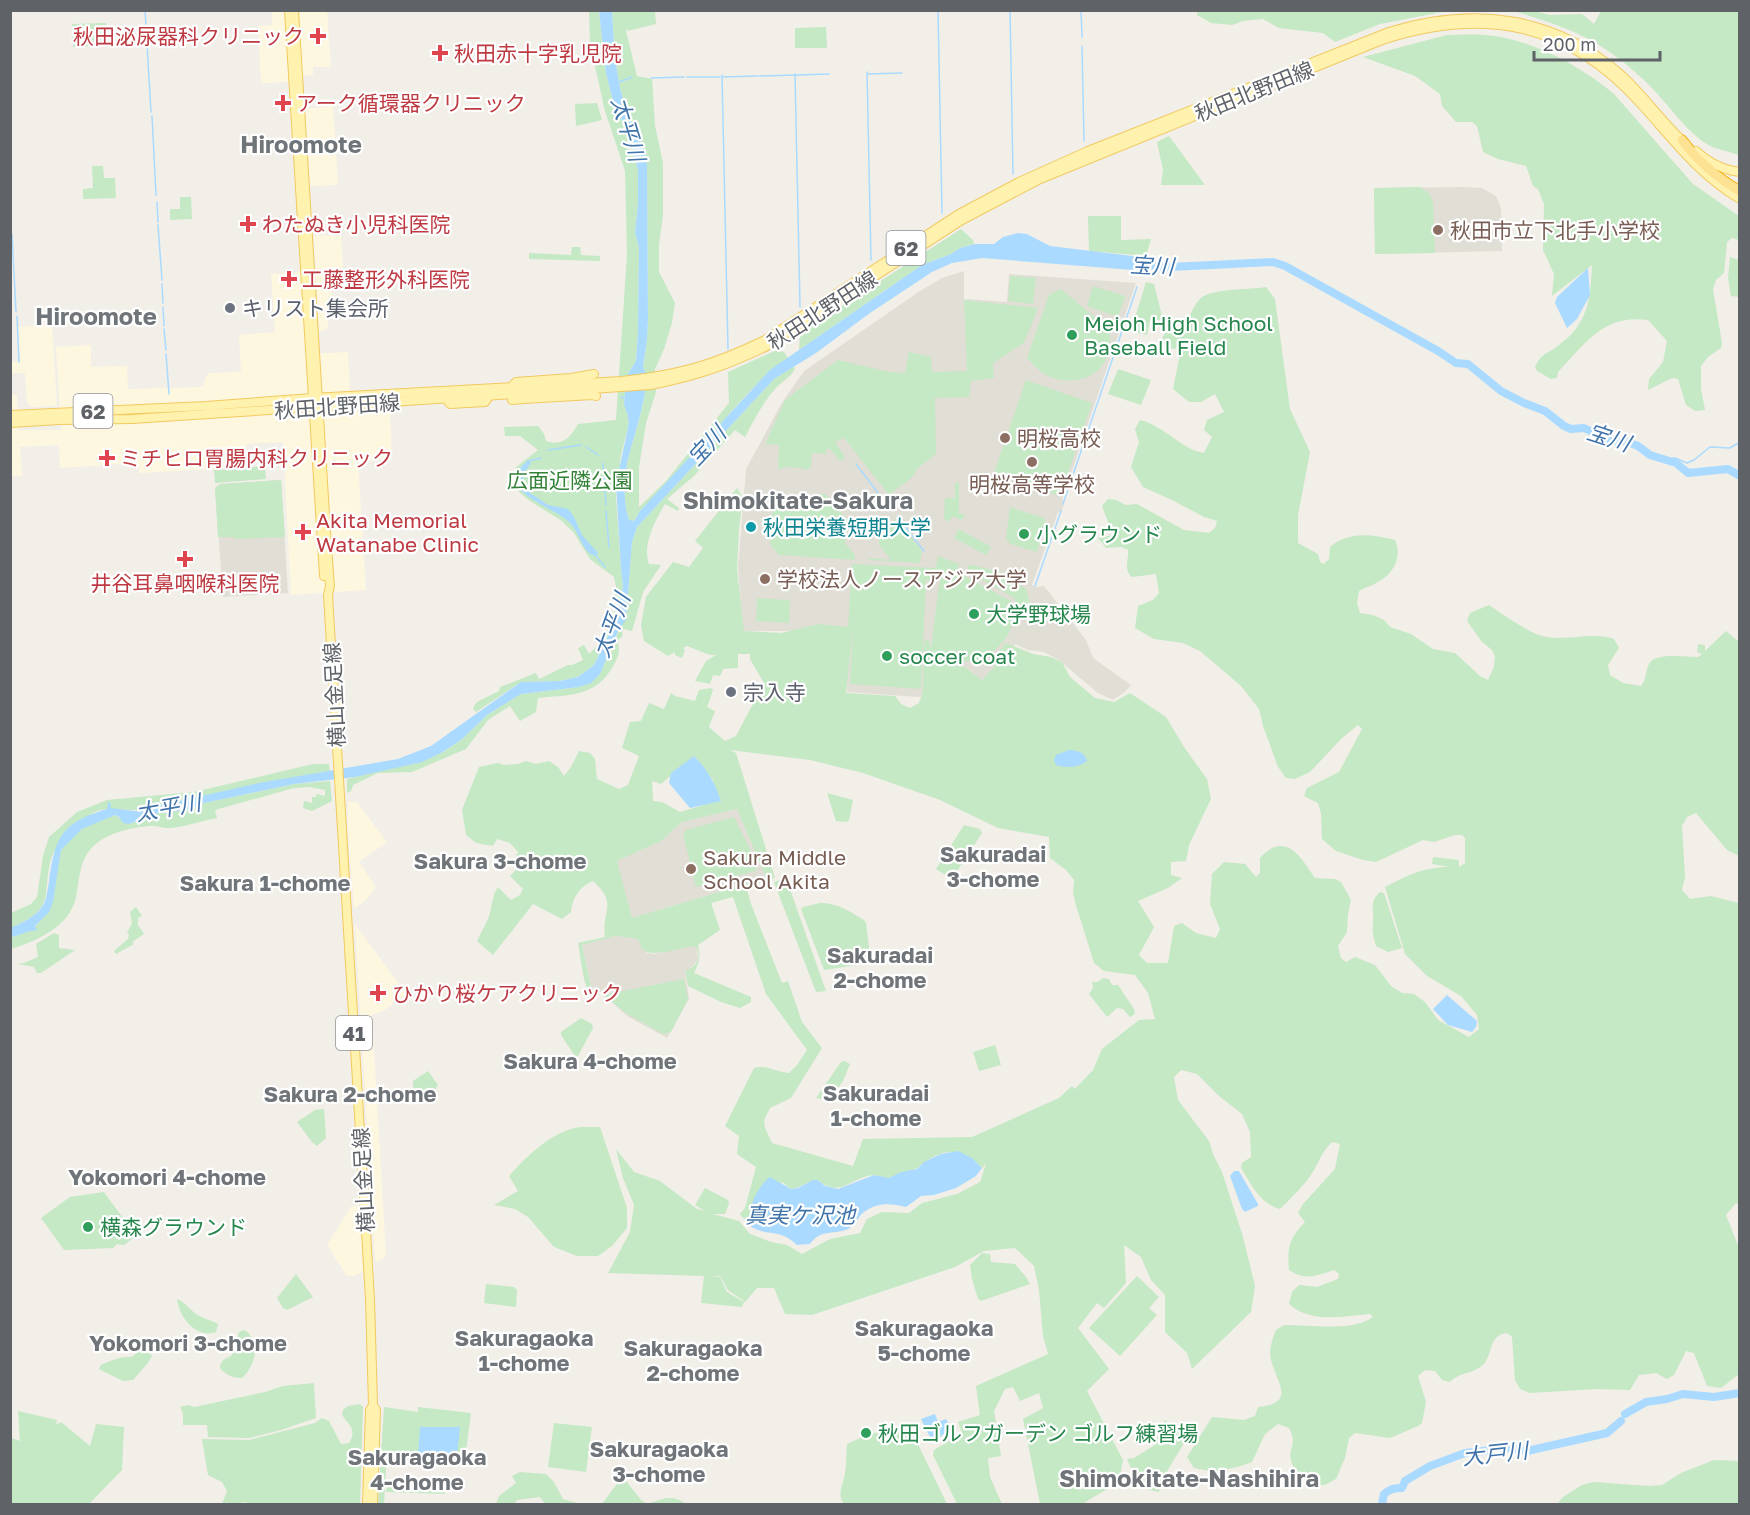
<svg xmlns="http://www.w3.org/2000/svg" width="1750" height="1515" font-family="'Golos Text','Noto Sans JP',sans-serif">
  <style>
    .commercial { fill: #fef7e0 }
    .education { fill: #e1ded6; fill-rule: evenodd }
    .green { fill: #c5e8c5; fill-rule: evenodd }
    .water { fill: #aadaff }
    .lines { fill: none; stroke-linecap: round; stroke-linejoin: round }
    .stream { stroke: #aadaff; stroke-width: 1.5 }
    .river { stroke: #aadaff; stroke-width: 8 }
    .primary-casing { stroke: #f2c960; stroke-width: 10 }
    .highway-casing { stroke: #f9ab00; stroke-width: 11 }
    .primary { stroke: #fff2af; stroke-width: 8 }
    .highway { stroke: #fde293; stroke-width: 9 }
    .health-dot { fill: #e0444e; stroke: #fff; stroke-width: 2 }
    .education-dot { fill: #8d6e63; stroke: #fff; stroke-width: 2 }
    .worship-dot { fill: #6b7280; stroke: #fff; stroke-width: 2 }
    .leisure-dot { fill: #2e9e5b; stroke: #fff; stroke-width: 2 }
    .culture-dot { fill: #0f9aa8; stroke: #fff; stroke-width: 2 }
    .labels { text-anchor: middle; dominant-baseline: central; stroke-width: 4.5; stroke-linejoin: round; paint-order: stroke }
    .shield { fill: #fff; stroke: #8f9295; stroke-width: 1.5 }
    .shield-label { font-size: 20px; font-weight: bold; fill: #5f6368 }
    .health-label { font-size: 21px; fill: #be3a42; stroke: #fff; text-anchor: start }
    .street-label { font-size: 21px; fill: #5f6368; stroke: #fff }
    .education-label { font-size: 21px; fill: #785e54; stroke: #fff; text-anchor: start }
    .worship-label { font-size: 21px; fill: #5b616d; stroke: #fff; text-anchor: start }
    .leisure-label { font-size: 21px; fill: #27864d; stroke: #fff; text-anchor: start }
    .park-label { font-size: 21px; fill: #348238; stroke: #fff }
    .culture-label { font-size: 21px; fill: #0d838f; stroke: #fff; text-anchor: start }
    .water-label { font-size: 22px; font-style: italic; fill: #4174aa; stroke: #fff }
    .neighbourhood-label { font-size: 22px; font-weight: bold; fill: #70757a; stroke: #fff }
    .quarter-label { font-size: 24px; font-weight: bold; fill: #70757a; stroke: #fff }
  </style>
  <rect width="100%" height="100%" fill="#f1efe8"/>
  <!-- commercial -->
  <path class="commercial" d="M272 11H327L331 67H313V75L303 76 290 82 261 83 258 26 272 25Z
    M333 106 338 185 310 186 305 109Z
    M341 235 344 281 332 282 333 305 327 306 328 328 319 332 314 236Z
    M302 272 308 354 348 352 351 411 390 410 392 459 358 461 366 590 291 595 283 442 246 444V467L139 473 138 463 60 468 59 445 20 447 22 476H11V395H17L18 430H61L56 347 91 345V367L127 366 128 389 203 387 206 376 210 373 241 372 239 335 275 332 271 274Z
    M52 325 57 406 31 407 27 403 25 373H11V362L20 361 18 327Z
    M348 801 357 802 387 842 359 862 376 887 367 899 354 909 348 830Z
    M355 924 405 992V995L383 1011 372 1015 386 1256 377 1262 375 1261Z
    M352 1205 361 1207 363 1271 355 1276H350L346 1275 327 1245Z"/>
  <!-- education -->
  <path class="education" d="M1464 187 1482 188 1496 196 1501 208 1502 251 1375 254 1374 188Z
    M964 271V300H966L967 299 1007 302 1009 274 1136 283 1062 500 1065 501 1061 513 1058 512 1032 585 1036 587 1044 586 1086 640 1093 658 1131 685 1125 692 1113 700 1098 693 1059 660 1044 652 1028 650 1015 644 1006 678 919 697 847 692 848 631H743L738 567 746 469 783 401 804 371 920 291 942 278ZM777 496 819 498 845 543 855 555Z
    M281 480 288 593 223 597 215 488 220 484Z
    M737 809 766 878 632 918 616 861 661 841 682 822Z
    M616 936 638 939 642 948 647 953 655 954 693 946 697 948 698 960 690 969 685 971 689 999 667 1038 627 1016 601 992H592L582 945Z"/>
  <!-- green -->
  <path class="green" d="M589 11H599L606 73 612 97 629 137 638 170V204L635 232 639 248 638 333 636 361 628 374 625 392 624 404 629 419 628 428 621 455 616 497 621 569 623 585 622 594 610 632 594 665 578 677 560 681 521 682 476 712 473 708 477 702 499 691 500 687 536 673 539 679 568 665H572L583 660 578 648 584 645 589 654C604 641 619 613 615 593L617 592 614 577 590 559 574 533 562 521 530 501 519 492 515 480V468L538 450 520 436H505L504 427 538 426 544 434 546 441C563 446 570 438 578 424L616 420 627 254 625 171 605 111 590 44Z
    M612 11H655L656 24 627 31 626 27V31L637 76 652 79 655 126 663 163V215L659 244V272L675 303 672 323 664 349 655 369 656 392 646 423 639 467V507L666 481 729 403 728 372 777 350 784 352 788 358C751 384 725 421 694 454 677 473 658 492 640 511L633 522 629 520C623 503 624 482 627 464 631 442 654 385 643 367L647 340 648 320 647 164C644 142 631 124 624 103 615 73 614 42 612 11Z
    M1197 11V10L1447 11 1380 24 1335 42 1323 33 1279 28 1263 19 1243 21 1232 25 1211 23 1197 15Z
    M1513 11H1534L1550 15 1582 14 1594 24 1601 11H1739V155L1712 147 1702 141C1680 124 1665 100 1645 81 1604 41 1567 26 1513 11Z
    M106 23 108 45 73 47 72 24Z
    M826 27 827 48H795V28Z
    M1447 35C1460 35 1472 34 1485 35 1529 38 1581 66 1614 94L1693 184 1739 216V240L1732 238 1727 242 1724 273 1716 280 1713 289 1722 343 1721 348 1708 357 1701 366V389L1705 410 1695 411 1686 405 1678 379 1672 378 1648 390 1649 379 1663 362 1667 341 1648 320C1603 314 1586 343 1558 372L1557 378 1551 379 1537 371 1535 367C1542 352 1548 354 1559 345 1589 323 1590 299 1592 265L1552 296 1554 274 1543 250 1544 204 1538 189 1533 186 1526 166 1498 159 1483 152 1477 126 1472 122H1456L1442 106 1440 94 1415 76 1363 57Z
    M597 103 602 120 576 126 575 104Z
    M1169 136 1205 185H1161L1163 170 1157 142Z
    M92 166H103L104 178H115L116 198 83 199V189L93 188Z
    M1420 187 1430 194 1433 203 1435 253 1375 254 1374 188Z
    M180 197H191L192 219 170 220V209H180Z
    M1088 216H1121V240L1151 239 1146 256 1089 251Z
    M961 229 973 240 974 244 960 248 951 254 922 265 799 350 800 333Z
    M572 247H580L581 255 600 256V261L529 259V253L571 255Z
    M1730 257 1739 260V297L1731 296 1728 278Z
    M1010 276 1036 278 1033 304 1008 301Z
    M1146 282 1154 284 1163 320H1150L1147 335 1131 331Z
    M1093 286 1125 296 1118 317 1087 306Z
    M1266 287 1275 299 1290 409 1310 452 1298 515V543L1318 554 1320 562 1324 564 1329 559 1330 547C1348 531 1373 534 1395 540 1403 557 1393 575 1376 583 1370 587 1365 587 1359 591L1357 603 1360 613 1373 615 1384 620 1390 627 1411 634 1433 649 1455 653 1480 676 1488 680 1494 667 1495 656 1492 650 1482 642 1467 621 1470 613 1489 605C1502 614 1525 630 1539 635 1563 643 1590 631 1614 639L1619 648 1608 665 1610 675 1623 683 1641 686C1647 679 1645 672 1649 664 1655 652 1686 657 1698 657L1702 654 1697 652 1698 644 1705 645V651L1726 631 1739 642V856L1727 850 1696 813 1687 817 1682 826 1685 877 1682 890 1690 899 1711 896 1739 903 1740 1205 1736 1203 1726 1215 1739 1248V1374L1721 1388 1707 1386 1694 1353 1686 1351 1674 1375 1667 1379 1656 1373 1639 1375 1630 1390 1597 1389 1530 1393 1520 1389 1515 1380 1512 1337 1507 1333C1490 1335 1493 1349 1486 1361 1478 1374 1460 1371 1450 1382L1442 1380 1435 1371 1425 1370 1418 1376 1426 1402 1422 1423 1418 1426 1390 1438 1355 1433 1349 1438 1345 1458 1336 1479C1333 1480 1327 1485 1323 1485 1309 1487 1294 1473 1291 1460 1288 1447 1298 1445 1289 1428L1278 1424 1265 1434 1252 1462 1241 1466 1215 1472 1194 1468 1187 1457 1212 1417 1244 1420 1255 1416 1258 1407C1301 1403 1272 1378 1270 1354 1270 1346 1273 1337 1276 1330L1284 1325C1309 1325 1353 1332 1373 1317L1370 1314C1343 1316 1311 1324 1289 1304L1292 1292 1299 1285 1317 1287 1338 1279 1339 1274 1334 1270C1316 1276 1306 1281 1289 1270 1287 1247 1289 1239 1305 1222L1298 1213 1303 1204 1335 1169 1340 1144 1332 1142C1322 1152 1321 1158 1314 1170 1305 1185 1292 1197 1280 1209 1260 1204 1251 1184 1241 1168L1242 1163 1251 1157 1250 1132 1242 1114 1219 1096 1197 1074 1181 1070 1174 1077 1178 1100 1209 1141 1213 1154 1222 1172 1243 1237 1255 1286 1251 1312 1192 1369 1187 1353 1165 1332V1295L1151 1280 1141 1257 1124 1245 1126 1283 1104 1308 1097 1303 1078 1328 1109 1369 1087 1391 1123 1460 1119 1482 1082 1504H1040L1023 1419 1043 1408 1039 1393 1020 1401 1013 1387 1005 1389 994 1411 1001 1456 988 1458 990 1477 1002 1504H957L933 1455 934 1450 962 1433 958 1422 980 1415 976 1386 1048 1354 1043 1336 1039 1290 1034 1266 1015 1248 984 1251 955 1267 812 1315 785 1314 774 1288H757L745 1302 728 1290 720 1276H711L720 1277 727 1292 744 1302 742 1307 701 1303 704 1276 608 1273 630 1232 634 1205 623 1178 616 1149 634 1172 660 1181 697 1209 705 1211 695 1205 705 1188 728 1200 729 1203 725 1214H713L739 1221 750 1234 771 1242 787 1245 802 1254 830 1239 860 1233 867 1219 882 1212 909 1213 922 1203 957 1194 980 1182 986 1164 982 1168C964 1149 947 1147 925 1162 920 1165 919 1168 913 1170 908 1171 891 1178 887 1178 883 1178 878 1175 873 1175 851 1177 840 1199 818 1180 807 1181 801 1188 791 1189L782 1182 748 1217 750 1226 740 1214 745 1208 756 1167 737 1154 739 1136 725 1126 754 1068C766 1064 776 1072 789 1073L797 1065 807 1050 766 994 733 897 711 903 720 930 698 945C701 955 699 963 694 973L751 997V1002L740 1008 721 1002 688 986 685 971C696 967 701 959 697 948L693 946C683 948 654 957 645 951 641 949 640 943 638 939L616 936 582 945 592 992 588 990 584 979 578 943 605 937C601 909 619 905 593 881 580 886 572 898 571 912L562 919 533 904 493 955 477 941 489 917 494 894 498 887 511 900 520 895 523 889 510 876 518 868 514 861 518 852 510 843 497 839 493 846 476 843 466 835 462 810 479 767 498 763 504 765 518 764 526 761 536 764 549 761 558 767 564 776 571 767 579 751 590 753 595 759 597 779 619 789 628 785 639 756 622 748 630 722 641 721 649 703 664 709 671 693 675 696 695 701 699 690 711 688 713 690 707 707 715 711 709 727 725 741 736 736 764 683 750 659V654H738V668L723 669 720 676 713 675 710 684 695 681 706 661 716 655H710L687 646 683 648 685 650 682 658 675 655V652L668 656 644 641 641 625 646 597 673 562 689 567 703 548 695 541 737 488 743 498 739 529 737 569 744 631 781 633 819 624 848 627 852 564 936 568 938 556 959 564 957 572 1011 601C1017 621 1011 634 997 648 991 654 985 659 977 660 961 663 945 658 930 652L933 658 966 668 982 680 994 667 998 652 1006 643 1033 654 1051 657 1062 662 1070 677 1095 698 1114 702 1130 693 1166 717 1184 747 1207 779 1211 799 1189 845 1186 861 1171 862V875L1182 878 1168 888 1138 901 1154 927 1139 955 1147 963H1168L1174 926 1182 923 1196 933 1216 938 1220 929 1210 904 1212 874 1224 862 1245 864 1256 877 1260 873V858C1285 830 1301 857 1315 878L1335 879 1341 882 1351 900 1348 914 1347 932 1338 946 1341 958 1346 962 1355 957 1375 965 1391 986 1402 993 1414 994 1425 1002 1438 1020 1469 1037 1479 1029 1477 1015 1461 996 1427 976 1405 954 1385 887C1406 876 1426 866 1450 867L1432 864 1433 857 1459 860V867L1465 863V838L1462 835H1455L1434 842 1423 840 1376 862 1363 860 1336 851 1322 839 1321 813 1318 803 1304 796 1307 788 1339 772 1362 729 1358 725 1341 739 1310 772 1295 779 1286 778 1278 767 1263 726 1259 709 1241 686 1200 651 1183 643 1154 639 1135 628 1138 606 1153 600 1159 593 1156 574 1132 577C1123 570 1129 560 1128 550L1121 547 1106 548 1098 538 1113 535 1102 506 1108 499 1116 500 1126 505 1137 504 1184 530 1209 533 1215 528 1217 521 1204 517 1172 500 1143 487 1131 467 1139 442 1135 429 1140 420C1165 426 1180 449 1204 453L1212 437 1204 430 1207 420 1224 412 1215 394 1201 402H1189L1173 389 1181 349 1163 348 1162 339 1166 331H1180C1189 322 1191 308 1200 299 1210 288 1250 290 1266 287ZM946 574 940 578 931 648 929 640 924 641 923 691 919 703 910 708 901 704 895 696 846 693 853 628 850 684 921 689 926 580 934 581V578H939ZM730 750 810 760 863 773 940 800 998 828 1049 837 1050 858 1066 870 1074 880 1073 893 1076 905 1094 963 1104 971 1135 975 1148 993 1155 1019 1139 1020 1102 1049 1093 1070 1075 1089 1072 1086 1059 1098 972 1137 863 1139 853 1166 772 1143 765 1128 764 1120 770 1108 791 1098 822 1048 802 1022 788 981 782 983 751 904 746 886 775 878 736 753ZM694 756 712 779 720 800 680 812 662 802 653 801 652 781 661 784ZM737 809 766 878 632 918 617 861 661 841 682 822Z
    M1061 289 1109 329C1110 338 1111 348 1107 357 1097 383 1060 387 1040 371 1035 367 1031 362 1027 358L1049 295Z
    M964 300 1038 308 1024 343 993 363 994 378 971 381 969 397 935 398 936 454 918 468 911 478 889 495 844 438 835 442 844 455V459L840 461 829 448 825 451 827 454 812 453 811 468 804 470 803 468 783 467 782 469H778L779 445 765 444 785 400 838 360 889 372 905 373 909 352 931 357 932 372 967 371Z
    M793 366 795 369C791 377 781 382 775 389 762 404 754 420 745 437L735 430 694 476 667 499 679 508 678 511 665 504C655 521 642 544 649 564L661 565 643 592 632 631 623 629 622 637 618 640C620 656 618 658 610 671 593 697 566 695 538 698L536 712 520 721 510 706 488 720 466 749 412 772 378 773 353 785 351 791 347 793V779L443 752 461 740 487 715 521 694 579 687 600 674 621 625 626 619 632 542 637 527 774 379Z
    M1118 369 1151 380 1141 405 1108 394Z
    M1026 380 1092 403 1060 496 994 473Z
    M265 466 266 479 215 483 214 470Z
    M281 480 285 537 235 539 234 537H218L215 488 220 484Z
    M955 483H959V514H964V517L961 520 953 516 948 522 944 519 945 498H955Z
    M819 494H825L848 520 845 543 855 555V560L779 555 770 544 773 502 777 496 818 498Z
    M1010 507 1044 518 1046 522 1037 552 1010 544 1006 538Z
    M897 518 922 551 920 563 869 560V558L891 560 879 545V539L876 535Z
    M959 529 991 547 986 555 954 538Z
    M973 565 1002 573 1026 589 1031 607 1019 610 1014 598 969 572 967 566Z
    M757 598 790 600 789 623 756 621Z
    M313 764H329L330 772C266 781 205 797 142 809 125 813 105 803 89 816 81 823 55 847 52 856 40 896 59 907 11 928V913L31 904 37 897 43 856 49 837 77 812 107 800 194 792Z
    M330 781 332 801 312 811 303 808 304 801 312 803V797H316V794L325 796V790L309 787 294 788 215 810 217 818C204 820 178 829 167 828 163 828 158 826 154 826 136 826 111 832 97 843 79 857 80 877 76 897 70 927 36 941 11 949L10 937 34 930C37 921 47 917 50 908 57 890 53 865 62 849 72 831 96 820 115 815L129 824 159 813 188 810 204 803 294 784Z
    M827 793 853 800 849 820 847 822 836 821Z
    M734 817 758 865 755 871 696 887 683 834 686 830Z
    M964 825 980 829 982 833 952 879 936 869Z
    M786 878 826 991 816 992 774 882Z
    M1380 892 1384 893 1402 948 1388 952 1376 946C1373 936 1372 931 1373 921 1374 908 1369 902 1380 892Z
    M820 903C838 903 849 911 864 920L866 923 871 963 824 970 801 909 803 907Z
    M136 907 142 916 138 918V925L144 934 132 942 134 944 116 954 114 951 128 939 129 935 127 933 132 923 130 912Z
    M54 933 59 935V948L75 950 41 973H37L34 967 18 964 24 963 38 957 36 944Z
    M1103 978 1109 979 1112 985H1118L1134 1009 1135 1014 1130 1017 1123 1009 1117 1008 1107 1017 1089 994 1093 988 1092 982H1098Z
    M684 979 688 999 671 1032 663 1034 629 1015 603 995Z
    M581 1018 592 1024 593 1028 578 1056H575L561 1035V1032Z
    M995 1045 1001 1065 979 1071 973 1052Z
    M844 1061 850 1064 843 1081 830 1099 828 1100 816 1098 841 1062Z
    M428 1071 438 1085 427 1101 422 1102 413 1098V1081Z
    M324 1109 326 1138 317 1146 312 1142 297 1122 315 1110Z
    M600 1127 627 1208V1228L612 1246 598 1256H577L554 1247 528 1217 515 1209 494 1205 518 1191 509 1176C526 1157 549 1134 575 1128 583 1126 592 1128 600 1127Z
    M104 1192 136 1236 124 1245 117 1244 113 1248 64 1250 41 1218 70 1197Z
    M982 1253 990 1254 991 1262 1015 1264 1026 1277 1030 1284 981 1301 978 1299 972 1279 970 1265Z
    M296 1274 313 1297 287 1310 283 1308 277 1298Z
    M1137 1276 1159 1297 1149 1308 1157 1315 1120 1356 1089 1328Z
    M486 1284 514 1287 517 1290 516 1307 484 1303Z
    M177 1299C185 1302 189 1309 196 1314 203 1319 212 1320 218 1324L216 1332C196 1339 179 1317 177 1299Z
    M244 1330C262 1340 255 1367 242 1378 233 1378 226 1375 220 1368 221 1359 224 1360 232 1355L239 1332Z
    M141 1349 150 1353 152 1356 147 1364 133 1380 123 1381 99 1369 101 1365C111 1361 121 1356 132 1357Z
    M314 1383 316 1418 281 1430 249 1438 208 1437 207 1425H183V1413L180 1407 188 1405 194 1407 265 1392 283 1386Z
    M360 1404 363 1407 360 1504H253L243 1502 240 1504H222L227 1491 222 1482 208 1475 202 1439 249 1440 315 1423 322 1418 329 1421 341 1444 349 1443C357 1430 350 1426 342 1415L343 1410 348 1406Z
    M384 1407 418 1412V1407L471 1413 464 1466 407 1461 408 1449 407 1454 387 1452 384 1504H378Z
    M18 1411 57 1420 56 1425 61 1422 90 1446 96 1424 124 1427 122 1470 89 1504H11V1438L20 1441Z
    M1165 1420 1187 1438 1163 1478 1159 1492 1128 1485 1133 1473 1127 1459 1134 1458 1155 1445 1156 1439Z
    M554 1423 592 1427 586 1472 548 1467Z
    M887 1431 913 1434 947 1504H844C837 1495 842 1488 844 1478 847 1467 846 1454 847 1444L869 1434Z
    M1714 1460 1739 1461V1504H1557L1563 1497 1582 1485 1594 1482 1649 1486 1662 1485 1681 1473Z
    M520 1472 546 1474 554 1482 563 1499 581 1504H545L540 1497 517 1500 514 1504H496L499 1496 516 1483 512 1476Z
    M426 1480H434L444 1485 445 1494 386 1492 387 1486 418 1487 425 1484Z
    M619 1481H626L642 1501 648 1504C663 1498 673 1494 686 1504H602Z"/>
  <!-- water -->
  <path class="water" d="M599 11H612C614 42 615 73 624 103 631 124 644 142 647 164L648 320 647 340 643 367C654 382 631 443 627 464 624 482 623 503 629 520L634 521 640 511 770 370 922 265 951 254 960 248 975 244H994L1003 237 1018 233 1027 234 1050 246 1149 258 1145 271 982 258 952 263 932 272 870 313 816 353 774 379 637 527 632 542 626 620 619 629 600 674 591 683 579 687 521 694 487 715 461 740 441 753 422 762 355 777 294 784 204 803 188 810 159 813 129 824 123 823 119 817 115 815 82 829 61 850 53 902 49 912 35 926 37 931C30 929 19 936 11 937L10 928C20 924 35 917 41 908 47 901 47 891 49 882 55 836 62 823 107 809L108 803 110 802 111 808 135 811 259 783 398 759 431 746 521 682 560 681 578 677 594 665 610 632 622 594 623 585 621 569 616 484 628 428 629 419 624 404 625 392 628 374 636 361 638 333 639 248 635 232 638 204V170L629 137 612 97 606 73Z
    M1588 268 1590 295 1577 319 1567 328 1555 303 1557 297Z
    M528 460 531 463 523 474V485L530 493 548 505 568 509 574 517 582 535 598 553 596 556C584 555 580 535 572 525 557 506 490 493 528 460Z
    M1069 750C1077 751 1085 751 1087 761 1079 768 1065 768 1056 765L1054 760 1056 755Z
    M694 756C707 769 715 783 721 801L690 808 669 783 671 773Z
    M1447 995 1477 1021 1476 1027 1472 1032 1448 1025 1433 1009Z
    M958 1151 972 1158 982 1168 976 1176 956 1188 934 1195 921 1196 906 1207C891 1203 877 1202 864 1212 857 1217 856 1226 848 1229 831 1236 822 1228 810 1244L797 1245C778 1227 770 1238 750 1226 747 1210 756 1188 770 1177L791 1189 798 1188 813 1180H818L825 1186 838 1189 874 1175 889 1178 901 1172 917 1169 924 1162 941 1154Z
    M1234 1171H1239L1258 1204V1206L1245 1212 1242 1209 1230 1176Z
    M935 1414 938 1422 946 1419 951 1429 937 1439H931L921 1419Z
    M420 1427H460L457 1457 418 1455Z"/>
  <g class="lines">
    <!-- stream -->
    <path class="stream" d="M145 10 151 112
      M938 10 942 213
      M1010 10 1013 174
      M1081 10 1082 37
      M1082 46 1084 141
      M867 72 871 260
      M795 74 800 307
      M867 74 902 73
      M722 75 728 349
      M759 76 829 74
      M687 77H720
      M722 77 757 76
      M651 78 684 77
      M619 82 632 77
      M152 116 156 195
      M157 202 158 222
      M10 218 11 230
      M158 225 162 280
      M12 234 16 312
      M162 284 163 303
      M163 307 164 326
      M17 316 19 362
      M164 329 166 350
      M166 354 169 394
      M621 397 624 398
      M586 447 598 455
      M548 450 581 445
      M1666 459 1675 458 1687 463 1694 460 1710 447 1730 448 1740 442
      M529 461 541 458
      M603 463 606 505
      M856 464 878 493
      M885 501 891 508
      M1063 504 1137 287
      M606 511 609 547
      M897 516 924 551
      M596 556 605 567
      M1035 586 1061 511"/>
    <!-- river -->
    <path class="river" d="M1139 264 1171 267 1273 262 1285 266 1438 351 1456 363 1468 364 1501 391 1524 403 1545 411 1564 426 1571 429 1584 428 1611 441 1628 442 1638 446 1650 455 1676 463 1688 473 1728 469 1740 476
      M632 418 639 364
      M1625 1414 1646 1402 1667 1399 1683 1394 1714 1397 1740 1393
      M1382 1504 1384 1494C1390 1489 1394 1488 1402 1488L1405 1481 1430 1466 1465 1453 1509 1448 1527 1451 1607 1433 1621 1421"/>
    <defs>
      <path id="primary" d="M289 10 324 576
        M294 10 327 547 330 586 328 595 370 1299 373 1405 370 1410 367 1504
        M1696 151C1708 162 1723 170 1740 172
        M512 386 516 382 571 378 594 374
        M518 393 524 399 592 395 596 396
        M446 398 450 404 485 402 490 395
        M512 400 524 399
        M10 415 206 406 312 398 622 381C679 375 713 365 765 340L959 214 1019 182 1088 151 1389 32C1472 6 1553 15 1620 74 1644 95 1662 123 1686 144
        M10 423 59 420 132 419 651 385C696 376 725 366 765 347L962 220 1040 179 1382 40C1483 7 1568 22 1641 104 1672 138 1699 175 1740 199
        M373 1405 376 1410 373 1504"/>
      <path id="highway" d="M1682 140C1698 161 1717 178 1740 191"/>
    </defs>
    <!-- primary casing -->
    <use href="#primary" class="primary-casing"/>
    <!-- highway casing -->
    <use href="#highway" class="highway-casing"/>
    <!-- primary -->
    <use href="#primary" class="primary"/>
    <!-- highway -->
    <use href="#highway" class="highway"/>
  </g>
  <!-- markers -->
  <g class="health-dot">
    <path d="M315 27h6v6h6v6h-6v6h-6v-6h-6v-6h6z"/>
    <path d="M437 44h6v6h6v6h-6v6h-6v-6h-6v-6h6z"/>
    <path d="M280 94h6v6h6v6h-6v6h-6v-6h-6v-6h6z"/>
    <path d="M245 215h6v6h6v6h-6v6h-6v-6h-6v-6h6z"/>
    <path d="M286 270h6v6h6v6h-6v6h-6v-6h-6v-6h6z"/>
    <path d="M104 449h6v6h6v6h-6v6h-6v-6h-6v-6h6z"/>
    <path d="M300 523h6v6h6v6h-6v6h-6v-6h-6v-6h6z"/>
    <path d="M182 550h6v6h6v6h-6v6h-6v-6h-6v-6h6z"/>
    <path d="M375 984h6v6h6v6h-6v6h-6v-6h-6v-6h6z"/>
  </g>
  <g class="education-dot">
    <circle cx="1438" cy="230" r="6"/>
    <circle cx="1005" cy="438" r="6"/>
    <circle cx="1032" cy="462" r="6"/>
    <circle cx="765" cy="579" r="6"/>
    <circle cx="691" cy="869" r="6"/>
  </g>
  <g class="worship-dot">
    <circle cx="230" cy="308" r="6"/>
    <circle cx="731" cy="692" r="6"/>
  </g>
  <g class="leisure-dot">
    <circle cx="1072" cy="335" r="6"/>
    <circle cx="1024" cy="534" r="6"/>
    <circle cx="974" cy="614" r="6"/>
    <circle cx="887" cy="656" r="6"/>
    <circle cx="88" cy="1227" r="6"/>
    <circle cx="866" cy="1433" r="6"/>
  </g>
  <circle class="culture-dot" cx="751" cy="527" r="6"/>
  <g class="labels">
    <!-- shield labels -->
    <g class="shield">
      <rect x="886.5" y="231" width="39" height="34" rx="4.5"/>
      <rect x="73.5" y="394" width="39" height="34" rx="4.5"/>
      <rect x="336" y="1016" width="36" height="34" rx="4.5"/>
    </g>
    <g class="shield-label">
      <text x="906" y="248">62</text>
      <text x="93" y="411">62</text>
      <text x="354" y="1033">41</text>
    </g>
    <!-- health labels -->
    <g class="health-label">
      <text x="304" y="36" text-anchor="end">秋田泌尿器科クリニック</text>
      <text x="454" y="53">秋田赤十字乳児院</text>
      <text x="296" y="103">アーク循環器クリニック</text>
      <text x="262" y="224">わたぬき小児科医院</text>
      <text x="302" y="279">工藤整形外科医院</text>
      <text x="120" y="458">ミチヒロ胃腸内科クリニック</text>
      <text x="316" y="520">Akita Memorial<tspan x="316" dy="24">Watanabe Clinic</tspan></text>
      <text x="185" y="583" text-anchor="middle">井谷耳鼻咽喉科医院</text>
      <text x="392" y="993">ひかり桜ケアクリニック</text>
    </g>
    <!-- street labels -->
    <g class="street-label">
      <text transform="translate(1254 91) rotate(-22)">秋田北野田線</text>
      <text transform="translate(822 310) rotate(-33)">秋田北野田線</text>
      <text transform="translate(337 406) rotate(-4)">秋田北野田線</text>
      <text transform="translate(334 695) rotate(-93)">横山金足線</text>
      <text transform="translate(363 1180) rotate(-93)">横山金足線</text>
    </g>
    <!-- education labels -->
    <g class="education-label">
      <text x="1450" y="230">秋田市立下北手小学校</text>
      <text x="1017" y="438">明桜高校</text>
      <text x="1032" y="484" text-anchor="middle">明桜高等学校</text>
      <text x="777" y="579">学校法人ノースアジア大学</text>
      <text x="703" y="857">Sakura Middle<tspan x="703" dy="24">School Akita</tspan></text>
    </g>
    <!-- worship labels -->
    <g class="worship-label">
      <text x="242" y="308">キリスト集会所</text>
      <text x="743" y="692">宗入寺</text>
    </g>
    <!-- leisure labels -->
    <g class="leisure-label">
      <text x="1084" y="323">Meioh High School<tspan x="1084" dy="24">Baseball Field</tspan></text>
      <text x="1036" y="534">小グラウンド</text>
      <text x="986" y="614">大学野球場</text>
      <text x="899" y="656">soccer coat</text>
      <text x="100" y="1227">横森グラウンド</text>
      <text x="878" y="1433">秋田ゴルフガーデン ゴルフ練習場</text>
    </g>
    <!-- park labels -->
    <g class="park-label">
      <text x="570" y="480">広面近隣公園</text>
    </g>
    <!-- culture labels -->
    <g class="culture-label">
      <text x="763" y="527">秋田栄養短期大学</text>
    </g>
    <!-- water labels -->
    <g class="water-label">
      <text transform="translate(629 129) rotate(73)">太平川</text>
      <text transform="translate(1152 265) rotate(3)">宝川</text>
      <text transform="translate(1609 437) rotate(18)">宝川</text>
      <text transform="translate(706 445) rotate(-47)">宝川</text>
      <text transform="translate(611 625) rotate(-70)">太平川</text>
      <text transform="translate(168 807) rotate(-10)">太平川</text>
      <text x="800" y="1214">真実ケ沢池</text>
      <text transform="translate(1495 1453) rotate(-6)">大戸川</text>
    </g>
    <!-- neighbourhood labels -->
    <g class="neighbourhood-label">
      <text x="993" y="853">Sakuradai<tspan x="993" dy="25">3-chome</tspan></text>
      <text x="500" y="860">Sakura 3-chome</text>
      <text x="265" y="882">Sakura 1-chome</text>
      <text x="880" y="954">Sakuradai<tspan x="880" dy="25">2-chome</tspan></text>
      <text x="590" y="1060">Sakura 4-chome</text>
      <text x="876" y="1092">Sakuradai<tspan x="876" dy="25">1-chome</tspan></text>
      <text x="350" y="1093">Sakura 2-chome</text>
      <text x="167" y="1176">Yokomori 4-chome</text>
      <text x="924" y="1327">Sakuragaoka<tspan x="924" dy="25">5-chome</tspan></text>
      <text x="524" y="1337">Sakuragaoka<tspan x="524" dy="25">1-chome</tspan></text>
      <text x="188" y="1342">Yokomori 3-chome</text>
      <text x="693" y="1347">Sakuragaoka<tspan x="693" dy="25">2-chome</tspan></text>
      <text x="659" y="1448">Sakuragaoka<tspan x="659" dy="25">3-chome</tspan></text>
      <text x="417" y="1456">Sakuragaoka<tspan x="417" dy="25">4-chome</tspan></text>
    </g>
    <!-- quarter labels -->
    <g class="quarter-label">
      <text x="301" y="143">Hiroomote</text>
      <text x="96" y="315">Hiroomote</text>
      <text x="798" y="499">Shimokitate-Sakura</text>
      <text x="1189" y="1477">Shimokitate-Nashihira</text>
    </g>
  </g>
  <!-- border -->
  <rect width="1750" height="1515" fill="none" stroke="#5f6368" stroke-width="24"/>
  <!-- scale -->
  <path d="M1534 51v9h126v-9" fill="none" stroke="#5f6368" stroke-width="3"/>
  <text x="1543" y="51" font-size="18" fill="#5f6368" stroke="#ffffff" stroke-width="4.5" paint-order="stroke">200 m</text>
</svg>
